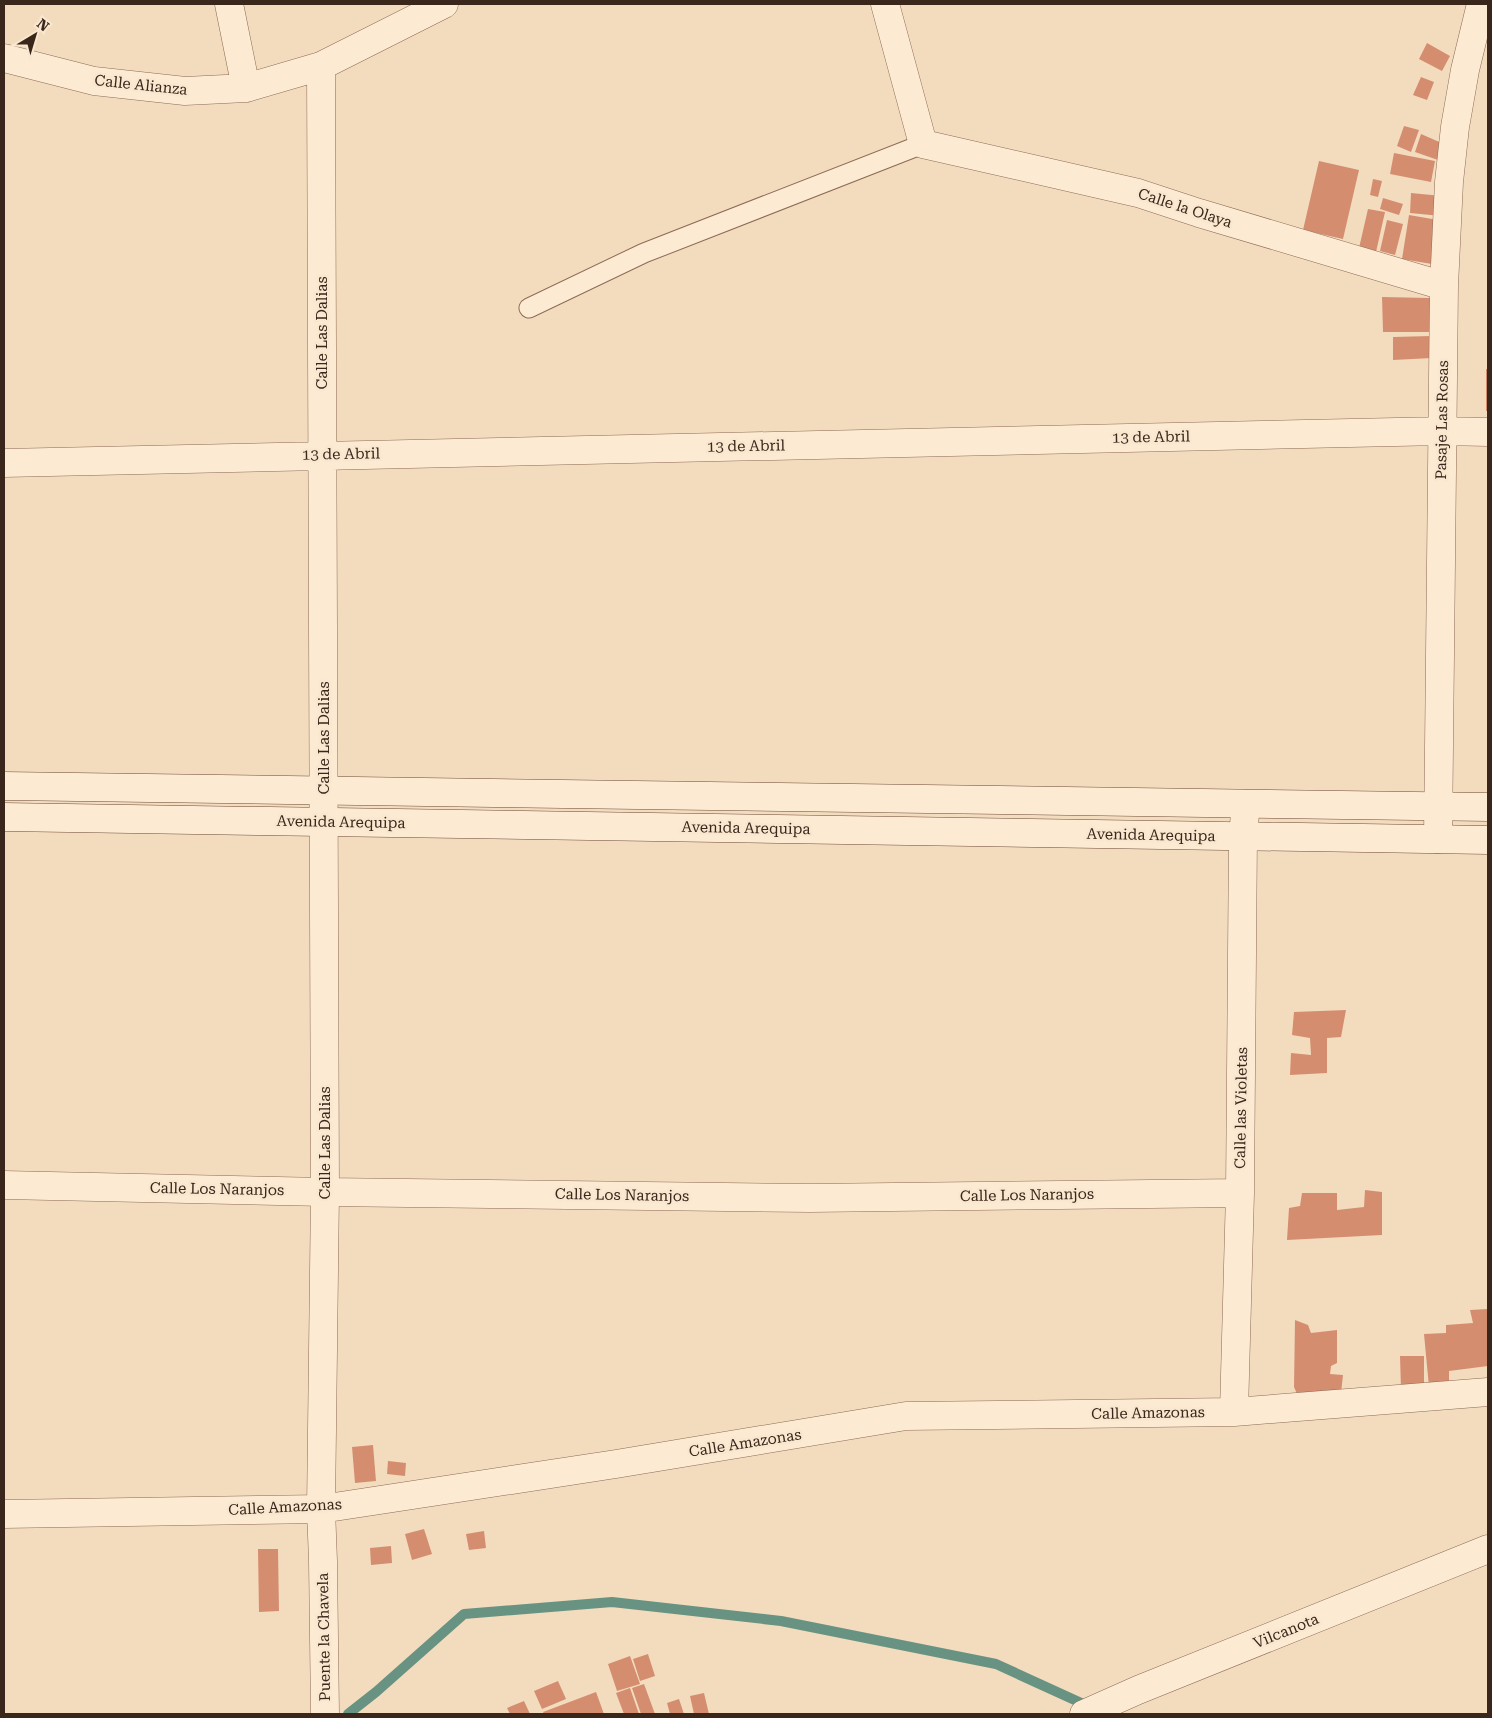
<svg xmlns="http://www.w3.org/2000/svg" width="1492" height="1718" font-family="'Roboto Serif',serif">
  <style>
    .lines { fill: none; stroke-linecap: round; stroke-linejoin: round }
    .stream { stroke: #689382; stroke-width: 10 }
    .building { fill: #d58d70 }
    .service-casing { stroke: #8d6b55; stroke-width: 21 }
    .minor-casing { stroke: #8d6b55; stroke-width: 29 }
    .secondary-casing { stroke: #6f4c38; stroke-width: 29 }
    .service { stroke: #fcead3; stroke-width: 19 }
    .minor { stroke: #fcead3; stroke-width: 28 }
    .secondary { stroke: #fcead3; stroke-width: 28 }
    .labels { text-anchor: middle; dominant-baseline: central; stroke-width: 5; stroke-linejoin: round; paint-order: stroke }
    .street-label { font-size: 15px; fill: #3b261b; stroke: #f9e7cf }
  </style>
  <rect width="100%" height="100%" fill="#f3dcbe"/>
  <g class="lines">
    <!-- stream -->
    <path class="stream" d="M348 1714 376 1692 464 1614 612 1602 781 1621 996 1664 1090 1707"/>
  </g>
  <!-- building -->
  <path class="building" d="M1427 43 1450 56 1442 71 1419 59Z
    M1421 77 1434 82 1427 100 1413 95Z
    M1404 126 1419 130 1411 152 1397 146Z
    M1421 134 1444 144 1438 160 1415 152Z
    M1394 153 1435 161 1431 182 1390 174Z
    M1319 161 1359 170 1343 239 1303 230Z
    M1373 179 1382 181 1378 197 1370 195Z
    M1411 193 1442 196 1441 216 1410 213Z
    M1383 198 1403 204 1399 215 1380 209Z
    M1368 209 1385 212 1376 252 1359 248Z
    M1409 215 1438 220 1432 264 1402 259Z
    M1387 220 1403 224 1395 255 1380 251Z
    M1382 297 1430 298 1431 332H1383Z
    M1431 336 1432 358 1393 360V337Z
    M1486 369H1488V411H1486Z
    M1346 1010 1341 1037 1327 1038V1073L1290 1075 1291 1053 1311 1055 1310 1038 1292 1035 1294 1012Z
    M1365 1190 1382 1192V1235L1287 1240 1289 1208 1300 1206 1302 1193H1337V1210L1364 1207Z
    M1488 1309V1366L1449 1371V1385L1429 1387 1424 1334 1446 1333V1325L1473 1323 1470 1310Z
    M1295 1320 1308 1325 1311 1333 1337 1330V1363L1331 1366 1330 1374 1343 1375 1341 1393 1297 1394 1294 1387Z
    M1400 1356H1424V1390L1401 1389Z
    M373 1445 376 1481 355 1483 352 1447Z
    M388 1461 406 1463 405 1476 387 1474Z
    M424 1529 432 1554 412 1560 405 1534Z
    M484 1531 486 1548 469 1550 466 1534Z
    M391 1546 392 1563 371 1565 370 1548Z
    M258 1549H278L279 1611 259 1612Z
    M648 1654 655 1676 640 1681 633 1659Z
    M630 1656 640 1684 617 1691 608 1664Z
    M558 1681 566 1699 542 1709 534 1691Z
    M644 1684 655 1714H641L632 1688Z
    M630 1688 639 1714H624L616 1693Z
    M596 1692 604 1714H544L543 1712Z
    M704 1693 709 1714H694L690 1696Z
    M679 1699 684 1714H670L667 1703Z
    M524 1701 530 1714H510L507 1708Z"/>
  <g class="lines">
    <defs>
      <path id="service" d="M529 308 644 253 923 144"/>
      <path id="minor" d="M229 4 246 88
        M885 4 923 144 1138 193 1199 213 1444 286
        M4 58 94 81 185 91 246 88 321 66 444 4
        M321 66 325 1192 321 1509 323 1561 325 1714
        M4 463 1442 431 1488 432
        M1438 839 1444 286 1449 182 1455 127 1465 70 1481 4
        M4 1185 325 1192 810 1198 1240 1193
        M1234 1412 1240 1193 1243 835 1246 804
        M4 1514 321 1509 616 1464 906 1416 1234 1412 1488 1392
        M1084 1714 1138 1690 1488 1549"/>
      <path id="secondary" d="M4 786 1488 807
        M4 817 1488 840"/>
    </defs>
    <!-- service casing -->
    <use href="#service" class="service-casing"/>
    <!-- minor casing -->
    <use href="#minor" class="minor-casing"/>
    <!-- secondary casing -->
    <use href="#secondary" class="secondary-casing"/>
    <!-- service -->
    <use href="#service" class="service"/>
    <!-- minor -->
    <use href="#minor" class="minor"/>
    <!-- secondary -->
    <use href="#secondary" class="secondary"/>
  </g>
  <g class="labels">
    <!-- street labels -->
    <g class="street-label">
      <text transform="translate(141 85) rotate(6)">Calle Alianza</text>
      <text transform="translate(1185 208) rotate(18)">Calle la Olaya</text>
      <text transform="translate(322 333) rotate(-90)">Calle Las Dalias</text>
      <text transform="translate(1442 420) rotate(-89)">Pasaje Las Rosas</text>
      <text transform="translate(1151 437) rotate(-1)">13 de Abril</text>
      <text transform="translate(746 446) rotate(-1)">13 de Abril</text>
      <text transform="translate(341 454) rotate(-1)">13 de Abril</text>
      <text transform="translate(324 738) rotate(-90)">Calle Las Dalias</text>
      <text transform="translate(341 822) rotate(1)">Avenida Arequipa</text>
      <text transform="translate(746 828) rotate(1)">Avenida Arequipa</text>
      <text transform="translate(1151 835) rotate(1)">Avenida Arequipa</text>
      <text transform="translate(1241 1108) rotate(-89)">Calle las Violetas</text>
      <text transform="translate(325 1143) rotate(-90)">Calle Las Dalias</text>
      <text transform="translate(217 1189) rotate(1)">Calle Los Naranjos</text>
      <text transform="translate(622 1195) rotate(1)">Calle Los Naranjos</text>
      <text transform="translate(1027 1195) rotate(-1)">Calle Los Naranjos</text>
      <text transform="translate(1148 1413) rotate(-1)">Calle Amazonas</text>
      <text transform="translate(745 1443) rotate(-9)">Calle Amazonas</text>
      <text transform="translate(285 1507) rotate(-3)">Calle Amazonas</text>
      <text transform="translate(1286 1631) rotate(-22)">Vilcanota</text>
      <text transform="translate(324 1637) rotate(-91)">Puente la Chavela</text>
    </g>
  </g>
  <!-- border -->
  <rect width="1492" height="1718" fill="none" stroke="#3b261b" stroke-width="10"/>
  <!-- north arrow -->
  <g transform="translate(35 35) rotate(38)" stroke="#f9e7cf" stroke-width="4" paint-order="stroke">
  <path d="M0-4L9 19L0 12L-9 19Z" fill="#3b261b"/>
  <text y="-8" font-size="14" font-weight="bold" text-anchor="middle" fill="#3b261b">N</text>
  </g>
</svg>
